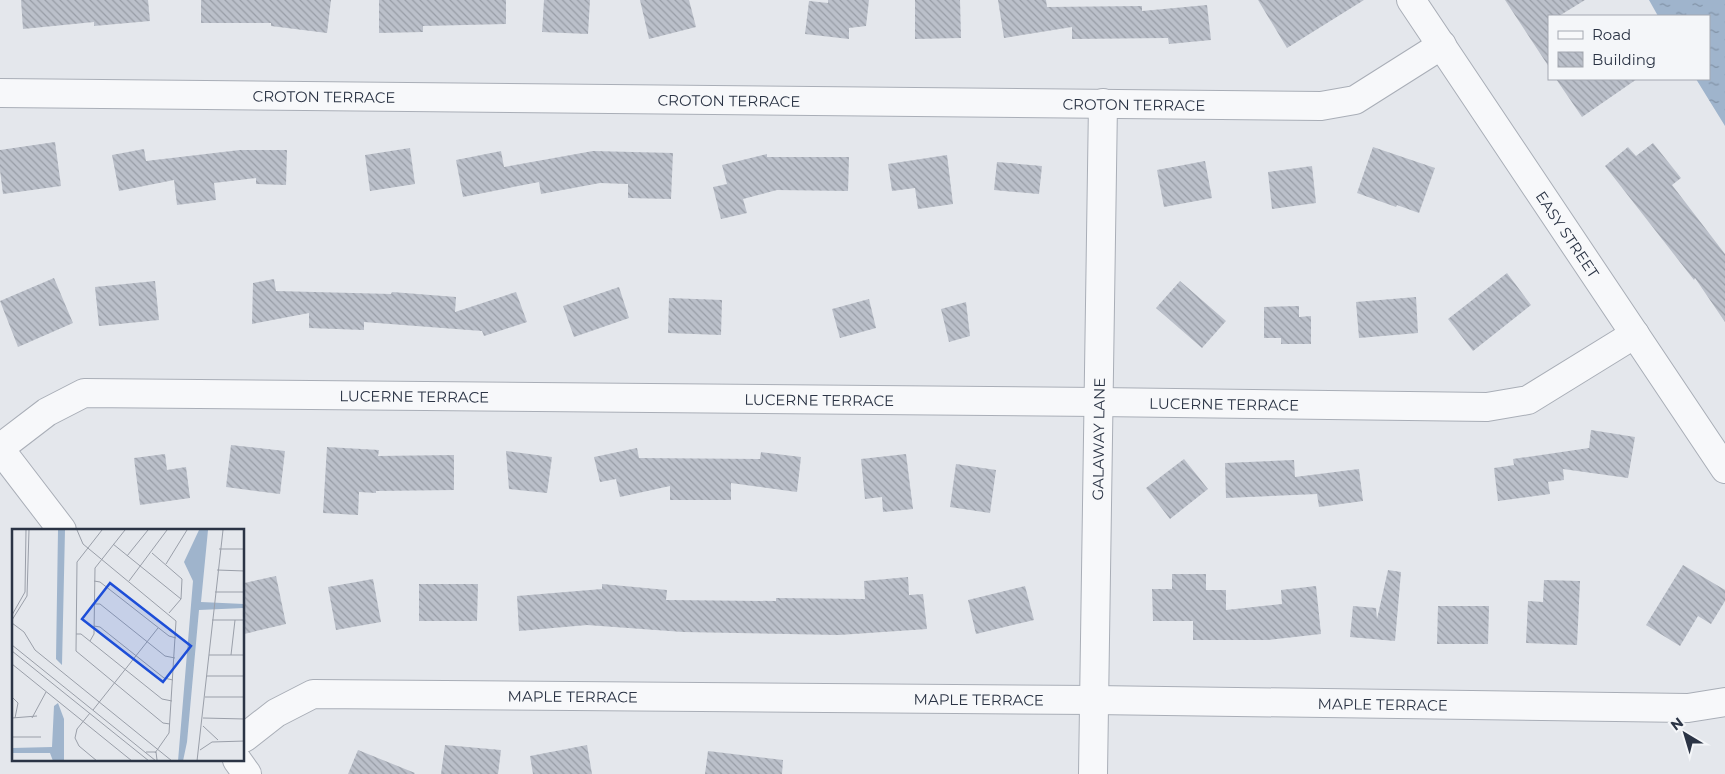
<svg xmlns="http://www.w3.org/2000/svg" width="1725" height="774" font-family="Montserrat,sans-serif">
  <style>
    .water { fill: url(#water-ripples) }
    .building { fill: url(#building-back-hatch) }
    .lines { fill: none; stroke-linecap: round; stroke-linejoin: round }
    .minor-casing { stroke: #a9aeb7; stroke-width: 30 }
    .minor { stroke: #f7f8fa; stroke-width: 28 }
    .labels { text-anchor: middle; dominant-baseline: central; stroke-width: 5; stroke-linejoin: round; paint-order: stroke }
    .street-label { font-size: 15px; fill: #2b3445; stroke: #f4f6f9 }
    .inset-road { fill: none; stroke: #9a9fa9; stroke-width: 1 }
    .view { fill: #1d4ed8; fill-opacity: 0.15; stroke: #1d4ed8; stroke-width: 2.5 }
    .inset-edge { fill: none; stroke: #2b3445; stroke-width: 2.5 }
  </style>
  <defs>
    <pattern id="water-ripples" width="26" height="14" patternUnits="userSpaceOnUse" patternTransform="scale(1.25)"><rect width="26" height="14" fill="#9fb4cc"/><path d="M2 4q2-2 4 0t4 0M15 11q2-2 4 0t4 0" fill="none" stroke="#8293a7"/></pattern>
    <pattern id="building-back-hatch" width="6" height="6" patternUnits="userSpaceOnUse" patternTransform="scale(1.25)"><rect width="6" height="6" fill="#bbc0ca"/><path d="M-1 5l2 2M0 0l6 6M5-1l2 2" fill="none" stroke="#989da6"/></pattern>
  </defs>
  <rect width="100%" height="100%" fill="#e4e7ec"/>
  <!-- water -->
  <path class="water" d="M1649 0H1725V126L1696 79H1709V16H1658Z"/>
  <!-- building -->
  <path class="building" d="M21 0H148L150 21 94 26V22L23 29Z
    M201 0H331L327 33 271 26V23H201Z
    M379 0H506V24L423 26V32L379 33Z
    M544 0H590L588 34 542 32Z
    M640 0H689L696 27 649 39Z
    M828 0H869L866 26 849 28V39L805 34 809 1 828 3Z
    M915 0H960L961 38 915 39Z
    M998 0H1046L1047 7 1142 6V11L1207 5 1211 40 1169 44 1168 38 1072 39V27L1004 38Z
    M1258 0H1364L1287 48Z
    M1505 0H1585L1559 16H1549V67Z
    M1556 79H1637L1582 117Z
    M55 142 61 186 3 194 0 170V150Z
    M1653 143 1681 178 1672 185 1725 254V322L1695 278 1694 280 1605 166 1628 147 1636 156Z
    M1373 147 1435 168 1419 213 1397 205 1396 207 1357 193Z
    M410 148 415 184 370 191 365 155Z
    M144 149 146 161 240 150H287L286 185 256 184V178L214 183 216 200 177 205 174 180 119 191 112 155Z
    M501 151 504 167 593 151 673 153 671 199 628 198V184L600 183 541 194 539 182 463 197 456 160Z
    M767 154V157H849L848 191 777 190 743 199 747 213 721 219 713 187 727 184 722 165Z
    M947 155 953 204 918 209 915 188 892 191 888 164Z
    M1205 161 1212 198 1164 207 1157 170Z
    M997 162 1042 166 1039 194 994 190Z
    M1312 166 1316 203 1272 209 1268 172Z
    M1507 273 1531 305 1473 351 1448 319Z
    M54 278 73 323 18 347 0 301Z
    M274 279 276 291 391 294 392 292 456 297 455 312 516 292 527 322 484 336 482 331 364 322V330L309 328V313L252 324 253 283Z
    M155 281 159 320 99 326 95 287Z
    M1180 281 1226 321 1202 348 1156 308Z
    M619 287 629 318 574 337 563 306Z
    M1416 297 1418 333 1359 338 1356 302Z
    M669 298 722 300 721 335 668 333Z
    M869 299 876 328 840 338 832 309Z
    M966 302 970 336 949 342 941 309Z
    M1299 306V317L1311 316V344H1281V338H1264V307Z
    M1591 430 1635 437 1628 478 1563 469 1564 480 1548 482 1550 494 1498 501 1494 468 1514 465 1513 459 1589 448Z
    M231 445 285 451 280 494 226 487Z
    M327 447 379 450 378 456 454 455V490L376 491V493L359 492 358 515 323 513Z
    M637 448 639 458 760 459 761 452 801 457 797 492 731 483V500H670V486L620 497 616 479 600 482 594 457Z
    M506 451 552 457 547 493 509 489Z
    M165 454 167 470 186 467 190 498 140 505 134 458Z
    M906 454 913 509 883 512 882 497 865 499 861 459Z
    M1184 459 1208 489 1170 519 1146 488Z
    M1294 460 1295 477 1359 469 1363 501 1319 507 1317 494 1226 498 1225 463Z
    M956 464 996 470 990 513 950 507Z
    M1683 565 1725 590V601L1711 624 1698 616 1680 646 1646 625Z
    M1388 570 1401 572 1395 641 1350 637 1353 606 1376 608 1377 619Z
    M1172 574H1206V590H1226V610L1282 604 1281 590 1316 586 1321 634 1268 640H1193V621H1153L1152 589H1172Z
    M276 576 286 624 244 634V583Z
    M908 577 909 595 923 594 927 629 839 635 683 632 587 625 519 631 517 596 602 589V584L667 590 666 600 776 601V598L865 599 864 581Z
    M373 579 381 622 336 630 328 587Z
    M1544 580 1580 581 1577 645 1526 643 1528 601 1543 602Z
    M419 584H478L477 621H419Z
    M1025 586 1034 620 976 634 968 600Z
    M1438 606H1489L1488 644H1437Z
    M445 745 501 750 498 774H441Z
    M587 745 592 774H533L530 756Z
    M358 750 415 773 414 774H348Z
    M708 751 783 760 782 774H705Z"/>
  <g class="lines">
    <defs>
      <g id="minor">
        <path id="s1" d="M1411 0 1725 469"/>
        <path id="s2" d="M0 93 1321 106 1355 100 1442 45"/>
        <path id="s3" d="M0 448 47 412 84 393 1098 402 1487 407 1528 400 1635 334"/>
        <path d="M0 449 62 530"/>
        <path id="s4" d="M244 738 276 713 313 694 1094 700 1688 708 1725 702"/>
        <path d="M237 760 247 774"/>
        <path id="s5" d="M1093 774 1103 103"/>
      </g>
    </defs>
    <!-- minor casing -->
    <use href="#minor" class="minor-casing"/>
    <!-- minor -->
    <use href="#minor" class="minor"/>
  </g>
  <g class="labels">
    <!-- street labels -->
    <g class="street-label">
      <text stroke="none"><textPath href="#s2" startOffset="324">CROTON TERRACE</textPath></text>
      <text stroke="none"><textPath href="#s2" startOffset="729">CROTON TERRACE</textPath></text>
      <text stroke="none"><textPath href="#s2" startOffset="1134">CROTON TERRACE</textPath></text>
      <text stroke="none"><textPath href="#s1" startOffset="282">EASY STREET</textPath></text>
      <text stroke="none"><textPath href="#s3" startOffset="431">LUCERNE TERRACE</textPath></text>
      <text stroke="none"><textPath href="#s3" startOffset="836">LUCERNE TERRACE</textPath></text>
      <text stroke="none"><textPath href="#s3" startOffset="1241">LUCERNE TERRACE</textPath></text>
      <text stroke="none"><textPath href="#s5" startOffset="335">GALAWAY LANE</textPath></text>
      <text stroke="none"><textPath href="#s4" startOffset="342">MAPLE TERRACE</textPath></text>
      <text stroke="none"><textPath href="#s4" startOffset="748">MAPLE TERRACE</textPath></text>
      <text stroke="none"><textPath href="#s4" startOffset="1152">MAPLE TERRACE</textPath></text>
    </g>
  </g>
  <!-- overview -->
  <g transform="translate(12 529)">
    <rect width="232" height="232" fill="#e4e7ec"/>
    <path d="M46 1H53L50 136 44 130ZM187 1H196L189 73 232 75V79L187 81 175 213 171 232H166L181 52 172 33ZM46 174 52 190V232H41L38 224H0V219L40 218 42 177Z" fill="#9fb4cc"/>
    <path class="inset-road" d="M65 1 71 15 164 92 157 204 143 224M90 1 65 33 64 122 151 194 158 195M101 15 169 70M207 20H233M140 24 170 50 169 70 157 84M115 27 136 1M154 35 175 1M205 41 233 42M82 52 88 53 157 107 164 109M117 52 155 1M203 63H233M82 75H88L153 127 163 129M0 86 13 63 14 1M0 91 15 67 17 1M200 91H233M0 94 12 103 23 121 160 232M82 97 88 98 152 149 161 151M64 105H69L150 170 160 172M78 112 82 105 83 39 113 1M0 116 144 232M0 122 137 232M197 126H233M219 126 223 91M0 135 120 232M195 147H233M0 168 6 174 3 189M193 168H233M81 181 146 99M78 184 65 200 63 209 67 217 85 232M0 189 25 187M20 189 34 163M191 189 233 190M191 197 206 211M0 208H29M188 221 200 213 233 212M134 223H144L145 231M185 232 211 1"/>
    <path class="view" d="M98 54 179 117 151 153 70 90Z"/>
    <rect width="232" height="232" class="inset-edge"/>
  </g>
  <!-- legend -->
  <rect x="1548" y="15" width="162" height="65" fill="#f4f6f9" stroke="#a4a8b1"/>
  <rect x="1558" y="31" width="25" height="8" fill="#f7f8fa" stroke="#a4a8b1"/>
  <text x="1592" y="40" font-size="15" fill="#2b3445">Road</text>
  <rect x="1558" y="52" width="25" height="15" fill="url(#building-back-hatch)" stroke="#a4a8b1"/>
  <text x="1592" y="65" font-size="15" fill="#2b3445">Building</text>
  <!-- north arrow -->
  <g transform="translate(1685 734) rotate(322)" stroke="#f4f6f9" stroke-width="4" paint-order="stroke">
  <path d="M0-4L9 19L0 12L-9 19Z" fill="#2b3445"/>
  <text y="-8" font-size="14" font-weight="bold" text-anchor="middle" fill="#2b3445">N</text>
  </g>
</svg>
